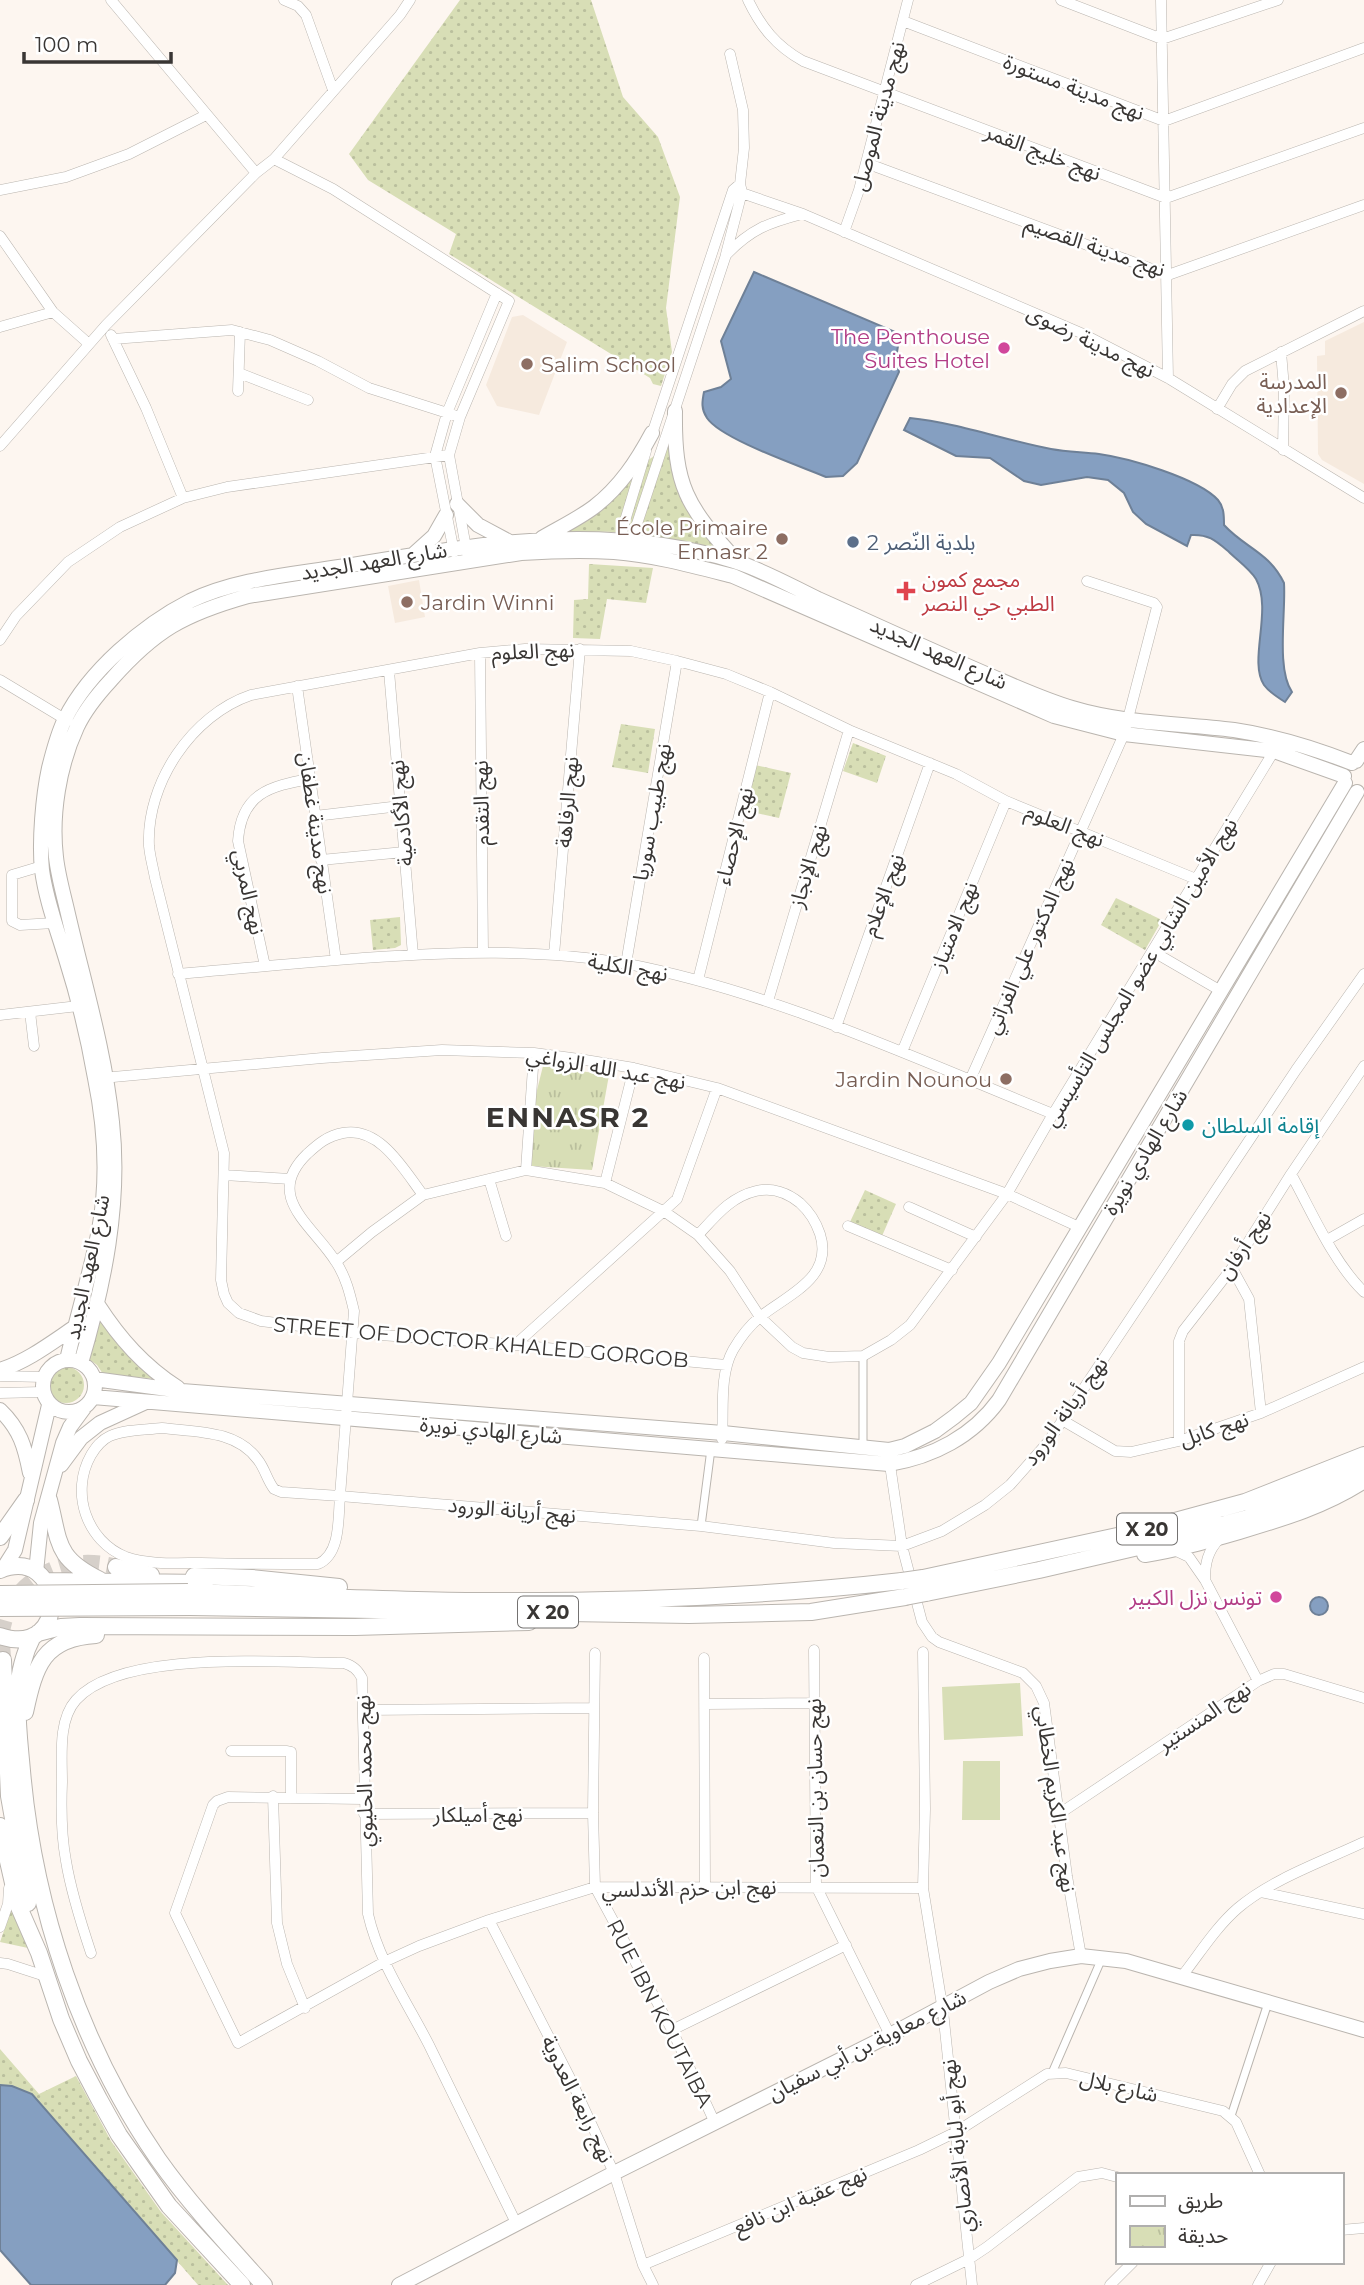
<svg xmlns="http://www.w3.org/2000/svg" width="1364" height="2285" font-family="Montserrat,'Noto Sans Arabic',sans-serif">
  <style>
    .built { fill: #f6eade }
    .grass { fill: url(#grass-dots) }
    .park { fill: url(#park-tufts) }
    .pitch { fill: #d8deb6 }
    .water { fill: #859fc1; stroke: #6e8097; stroke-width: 2 }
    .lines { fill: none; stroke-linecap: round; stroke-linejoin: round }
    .trunk-tunnel { stroke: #d6d0ca; stroke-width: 16; stroke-dasharray: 16 8; stroke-linecap: butt }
    .pedestrian-casing { stroke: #bab5af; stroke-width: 9 }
    .minor-casing { stroke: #bab5af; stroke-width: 11 }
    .secondary-casing { stroke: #bab5af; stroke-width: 16 }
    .trunk-casing { stroke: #bab5af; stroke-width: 18 }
    .pedestrian { stroke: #fff; stroke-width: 7 }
    .minor { stroke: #fff; stroke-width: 10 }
    .secondary { stroke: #fff; stroke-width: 14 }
    .trunk { stroke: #fff; stroke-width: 16 }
    .trunk-bridge-casing { stroke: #bab5af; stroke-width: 18; stroke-linecap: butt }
    .trunk-bridge { stroke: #fff; stroke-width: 16 }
    .hotel-dot { fill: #d1479c; stroke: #fff; stroke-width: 2.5 }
    .education-dot { fill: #8d6e63; stroke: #fff; stroke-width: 2.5 }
    .service-dot { fill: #5c6f8a; stroke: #fff; stroke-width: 2.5 }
    .health-dot { fill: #e0444e; stroke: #fff; stroke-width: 2.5 }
    .culture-dot { fill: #0f9aa8; stroke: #fff; stroke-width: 2.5 }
    .labels { text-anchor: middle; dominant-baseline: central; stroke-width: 5; stroke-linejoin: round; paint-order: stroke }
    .shield { fill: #fff; stroke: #747271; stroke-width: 2 }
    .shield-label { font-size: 19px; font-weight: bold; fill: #393634 }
    .street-label { font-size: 21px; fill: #393634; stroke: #fff }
    .hotel-label { font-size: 21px; fill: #b23c85; stroke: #fff; text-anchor: end }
    .education-label { font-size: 21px; fill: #785e54; stroke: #fff; text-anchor: end }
    .service-label { font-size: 21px; fill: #4e5e75; stroke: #fff; text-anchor: start }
    .health-label { font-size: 21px; fill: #be3a42; stroke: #fff; text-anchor: start }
    .culture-label { font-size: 21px; fill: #0d838f; stroke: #fff; text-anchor: start }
    .district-label { font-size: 28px; font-weight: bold; letter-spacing: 2px; fill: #393634; stroke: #fff }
  </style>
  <defs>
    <pattern id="grass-dots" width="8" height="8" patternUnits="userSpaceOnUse" patternTransform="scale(1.75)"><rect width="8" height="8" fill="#d8deb6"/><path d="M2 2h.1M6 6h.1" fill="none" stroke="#babf9d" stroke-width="1.8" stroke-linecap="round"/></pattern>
    <pattern id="park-tufts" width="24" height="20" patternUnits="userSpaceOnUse" patternTransform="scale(1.75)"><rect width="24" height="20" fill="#d8deb6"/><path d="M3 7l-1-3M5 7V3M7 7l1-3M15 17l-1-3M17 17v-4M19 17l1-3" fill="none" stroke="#babf9d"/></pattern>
  </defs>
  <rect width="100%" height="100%" fill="#fdf6f0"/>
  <!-- built -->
  <path class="built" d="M523 315 567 342 539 415 497 406 486 385 512 317Z
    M1364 322V484L1322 460 1318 454 1317 356 1325 355V341Z
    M419 580 425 617 395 623 388 586Z"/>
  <!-- grass -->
  <path class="grass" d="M460 0H591L623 97 658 137 680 197 666 308 672 352 661 386 653 384 650 378 449 254 456 234 368 180 349 154Z
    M671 445 723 553C687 542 650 533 613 532 595 531 576 533 557 534L636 468Z
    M589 564 653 568 646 603 607 599 600 639 573 638 574 600 588 599Z
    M621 724 655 729 648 773 612 767Z
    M853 743 886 756 877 783 843 771Z
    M755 765 791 773 779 818 743 810Z
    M1116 898 1162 920 1145 950 1101 925Z
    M400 917 401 945 395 948 373 950 370 920Z
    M865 1190 896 1204 882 1236 850 1222Z
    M99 1320 156 1379 103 1374 97 1365 89 1359Z
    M48 1385a18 18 0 1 1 36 0a18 18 0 1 1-36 0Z
    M13 1905 28 1948 0 1942Z
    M0 2049 39 2094 76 2076 111 2141 161 2212 228 2285H198L32 2094 12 2086 0 2085Z"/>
  <!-- park -->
  <path class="park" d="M543 1066 609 1075 592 1170 531 1166 535 1098Z"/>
  <!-- pitch -->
  <path class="pitch" d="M1020 1683 1023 1736 944 1740 942 1687Z
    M963 1761H1000V1820H962Z"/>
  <!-- water -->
  <path class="water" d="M754 272 900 334 896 358 899 372 857 463 843 476 826 477C800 466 721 439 707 418 701 409 702 402 704 392L721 387 731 379 721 341Z
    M910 418C958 423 1004 440 1051 449 1067 452 1083 452 1099 454 1128 458 1198 478 1218 500 1224 507 1224 516 1224 525 1245 548 1269 552 1284 583 1286 612 1276 669 1292 692L1285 702C1277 697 1269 692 1264 685 1248 661 1273 610 1256 579 1250 569 1237 560 1229 552 1216 541 1209 534 1191 535L1187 546 1146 524 1133 512 1124 493 1108 480 1087 477 1041 485 1024 481 990 458 956 456 904 430Z
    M1310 1606a9 9 0 1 1 18 0a9 9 0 1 1-18 0Z
    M0 2085 12 2086 32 2094 177 2260 175 2273 165 2285H31L0 2250Z"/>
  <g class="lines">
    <!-- trunk-tunnel -->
    <path class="trunk-tunnel" d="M3 1660C3 1651 1 1641 2 1632 10 1578 67 1552 116 1567"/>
    <defs>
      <path id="pedestrian" d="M863 1356V1448
        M701 1526 711 1449
        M1052 2073 1102 1958
        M1231 2116 1268 2003"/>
      <path id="minor" d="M111 0 256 173
        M284 0 298 6 306 15 333 90
        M748 0C761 27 776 46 803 61L1166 198 1364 128
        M1061 0 1162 39 1278 0
        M1161 0 1168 378
        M903 21 1164 121 1364 48
        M274 159 333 189 509 301 460 417 449 455 467 553
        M866 163 1168 275 1364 205
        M0 190 66 177 129 154 206 115
        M733 190 803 214 1081 333 1168 378 1364 498
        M844 232 859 190 908 0
        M0 236 53 312 89 344
        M726 254 742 192 740 184 744 148 743 110 730 54
        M0 327 53 312
        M111 335 146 408 183 498
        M113 339 232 330 270 340 318 361 369 388 460 417
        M1281 352 1284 388 1283 450
        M239 373 308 400
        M238 391 240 332
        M1217 409 1232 384 1245 371 1364 311
        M651 437 733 190 740 184
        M0 446 106 325 256 173 274 159 400 15 410 0
        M618 544 646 451
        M630 545 726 255C751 229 768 223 802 214
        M454 552 435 456 447 413 497 293
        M0 640 16 616 68 562 120 527 183 498 227 487 449 455
        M480 653 483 953
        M389 671 413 955
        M0 680 68 721
        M297 686 336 960
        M315 816 400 806
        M321 860 404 852
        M42 866 12 875V921L20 925 54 923
        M1152 951 1221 991
        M554 955 580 649
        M626 964 677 661
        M265 966 238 841C241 794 269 786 310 779
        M178 974C240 968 302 963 363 958 451 952 541 948 628 964 776 993 914 1058 1053 1114
        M698 980 770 692
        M768 1001 849 730
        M30 1012 34 1046
        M0 1015 78 1006
        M836 1027 930 763
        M902 1052 1006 801
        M102 1078 322 1058 442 1050 534 1053 579 1059 634 1068 717 1088 1007 1194 1079 1227
        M970 1080 1124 734 1157 607 1154 603 1087 581
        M526 1170 534 1053
        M1291 1174C1312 1212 1333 1262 1364 1292
        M224 1175 290 1179
        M489 1179 506 1236
        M605 1183 634 1068
        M423 1195C404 1170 380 1126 343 1133 327 1136 318 1144 307 1154 263 1197 313 1225 336 1262 346 1277 350 1294 354 1311L340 1496 701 1526 834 1543 902 1546 942 1531 985 1505 1010 1485 1048 1442 1296 1070 1364 974
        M909 1207 976 1237
        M848 1226 952 1270
        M698 1235C715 1217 730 1197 756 1191 772 1187 788 1193 800 1203 810 1212 816 1222 820 1234 834 1278 787 1295 760 1317 749 1326 740 1338 733 1350 719 1375 724 1411 722 1439
        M1327 1240 1364 1219
        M336 1262 372 1232 423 1195 526 1170 605 1183 665 1212 698 1235 730 1271 760 1317 792 1347 803 1353 829 1357 863 1356 891 1340 910 1325 1007 1194 1053 1114 1274 751
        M1232 1268 1249 1299 1261 1413
        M515 1345 677 1199 717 1088
        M726 1365 515 1345 354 1333 261 1321 239 1313 228 1303 224 1294 221 1280 224 1153 155 878C153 867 150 857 149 846 146 783 192 715 251 695L480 653 525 649 631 651 677 661 726 674 770 692 849 730 956 774 1006 801 1196 879
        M0 1376 44 1377
        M0 1393 42 1392
        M1062 1420 1115 1451 1131 1452 1179 1441 1261 1413 1364 1367
        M162 1428C196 1432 237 1430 258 1460 265 1469 267 1480 274 1489L281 1492 340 1496C338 1518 341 1554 318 1564 279 1564 240 1564 201 1563 177 1563 149 1565 126 1557 86 1541 70 1492 91 1455 96 1447 101 1440 110 1436 126 1429 145 1430 162 1428Z
        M1179 1441V1341L1183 1331 1232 1268 1291 1174 1364 1066
        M889 1458 902 1546 922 1622 932 1637 939 1642 1023 1673 1036 1686 1044 1703 1067 1876 1081 1956
        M1174 1550 1189 1557 1205 1580 1258 1681
        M1205 1579C1205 1563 1208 1551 1219 1539
        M814 1650 816 1886 890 2035
        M923 1652 925 1809 923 1888 943 2011 972 2285
        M595 1653 593 1813 595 1887 672 2030 715 2123
        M704 1658 705 1887
        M706 1704 814 1703
        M364 1710 593 1708
        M231 1751H286L291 1752V1797
        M273 1796 277 1923 287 1964 305 2008
        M363 1799 228 1797 217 1801 213 1805 175 1913 238 2043 384 1962 419 1946 489 1920 595 1887 923 1888
        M364 1814 593 1813
        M1059 1814 1258 1681 1274 1674H1284L1364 1698
        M1261 1892 1364 1914
        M489 1920 571 2080 614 2173 643 2265 653 2285
        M0 1927 8 1904 9 1888
        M91 1953C81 1923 71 1892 66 1861 61 1835 61 1808 62 1782 62 1756 58 1720 76 1700 121 1649 278 1663 344 1663 353 1666 357 1669 362 1678L368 1914C379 1962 407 2002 429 2045 458 2104 487 2164 516 2223
        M0 1963 8 1964 45 1976
        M1182 1976C1200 1953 1216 1927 1238 1908 1272 1879 1324 1861 1364 1842
        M672 2030 846 1945
        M1341 2230 1364 2228
        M643 2265 919 2150 956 2132 1047 2074 1066 2073 1223 2111 1236 2122 1260 2175
        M916 2285 969 2259 987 2247 1078 2177 1102 2173 1117 2177
        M1110 2285 1133 2262
        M1258 2285 1271 2262"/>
      <path id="secondary" d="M675 411C674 486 686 506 737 561
        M457 504 478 525 508 541
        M542 538C559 528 578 519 594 507 620 487 637 461 652 433
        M414 554 434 536 446 515
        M1356 761 1364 749
        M98 1305C120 1339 144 1366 178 1388
        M43 1386a26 26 0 1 1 52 0a26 26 0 1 1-52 0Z
        M67 1360C77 1317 90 1274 99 1230 108 1181 105 1127 95 1078 88 1038 78 997 66 959 57 929 46 900 42 870 39 841 43 796 49 768 53 752 58 733 65 719 89 671 143 625 190 601 236 579 289 575 339 567 475 545 598 520 734 561 763 570 791 586 818 599 874 624 930 650 986 674 1014 686 1042 699 1072 708 1125 724 1179 723 1234 730 1274 736 1314 748 1352 763
        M81 1363C104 1285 121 1204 112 1122 105 1052 84 983 68 914 64 896 58 876 56 857 51 815 59 766 77 727 85 710 98 694 111 680 155 630 184 614 248 596L521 553C552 551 583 550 614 552 654 555 694 566 733 576L1054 716 1124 734 1274 751 1344 776
        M0 1370C28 1361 51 1343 75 1327
        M94 1379 182 1391 723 1433 889 1450 905 1446 935 1431 954 1417 971 1403 999 1363 1345 783
        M93 1397 889 1464C933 1457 973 1436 999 1400L1357 792
        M0 1410C20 1429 25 1447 30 1473
        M61 1465 81 1438 100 1423 146 1402
        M3 1569 15 1550 49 1405
        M36 1572 41 1523 63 1443 70 1427 84 1408
        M399 2285 614 2173 890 2035 989 1982 1019 1969 1050 1961 1081 1956 1126 1961 1364 2030"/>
      <path id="trunk" d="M49 1500C60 1543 55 1558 100 1580
        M0 1537 26 1500
        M1145 1554C1177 1549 1208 1540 1239 1531 1283 1518 1326 1505 1364 1480
        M116 1567 151 1575
        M0 1570C65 1544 72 1660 0 1636
        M194 1576 252 1578 339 1587
        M923 1578 1131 1533 1245 1502 1364 1455
        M45 1581 205 1583
        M188 1592C283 1595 379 1600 474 1601 617 1602 760 1597 902 1581
        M926 1593 1039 1570 1134 1548 1248 1518 1364 1471
        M190 1607 689 1615 811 1612 905 1597
        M38 1633 61 1627 80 1626 355 1627 529 1622
        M33 1636C10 1680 18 1724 22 1771 34 1907 80 2046 158 2159 189 2203 228 2245 264 2285
        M3 1660 9 1796 28 1903
        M25 1712C35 1666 43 1638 96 1635
        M0 1826 18 1905 39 1953 61 2019 79 2061 99 2099 119 2135 169 2206 242 2285"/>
    </defs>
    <!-- pedestrian casing -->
    <use href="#pedestrian" class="pedestrian-casing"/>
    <!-- minor casing -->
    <use href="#minor" class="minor-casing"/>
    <!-- secondary casing -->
    <use href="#secondary" class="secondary-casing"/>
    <!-- trunk casing -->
    <use href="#trunk" class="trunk-casing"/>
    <!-- pedestrian -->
    <use href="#pedestrian" class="pedestrian"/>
    <!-- minor -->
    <use href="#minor" class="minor"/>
    <!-- secondary -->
    <use href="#secondary" class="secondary"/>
    <!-- trunk -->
    <use href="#trunk" class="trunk"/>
    <defs>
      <path id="trunk-bridge" d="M902 1581 923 1578
        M0 1594 188 1592
        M905 1597 926 1593
        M0 1608 190 1607"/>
    </defs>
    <!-- trunk-bridge casing -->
    <use href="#trunk-bridge" class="trunk-bridge-casing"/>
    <!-- trunk-bridge -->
    <use href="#trunk-bridge" class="trunk-bridge"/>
  </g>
  <!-- markers -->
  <g class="hotel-dot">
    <circle cx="1004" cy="348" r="7"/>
    <circle cx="1276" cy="1597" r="7"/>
  </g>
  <g class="education-dot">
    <circle cx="527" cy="364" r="7"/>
    <circle cx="1341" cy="393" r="7"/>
    <circle cx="782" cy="539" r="7"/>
    <circle cx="407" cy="602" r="7"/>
    <circle cx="1006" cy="1079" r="7"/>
  </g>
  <circle class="service-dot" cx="853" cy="542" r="7"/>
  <path class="health-dot" d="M902.5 580.5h7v7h7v7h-7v7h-7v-7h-7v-7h7z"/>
  <circle class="culture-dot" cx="1188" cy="1125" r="7"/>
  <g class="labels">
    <!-- shield labels -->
    <g class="shield">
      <rect x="1117" y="1513.5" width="60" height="31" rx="5"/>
      <rect x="518" y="1596.5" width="60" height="31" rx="5"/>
    </g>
    <g class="shield-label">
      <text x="1147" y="1529">X 20</text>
      <text x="548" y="1612">X 20</text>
    </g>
    <!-- street labels -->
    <g class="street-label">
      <text transform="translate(1074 87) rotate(21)">نهج مدينة مستورة</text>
      <text transform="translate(878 116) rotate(-75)">نهج مدينة الموصل</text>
      <text transform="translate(1043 152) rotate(21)">نهج خليج القمر</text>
      <text transform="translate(1095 246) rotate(19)">نهج مدينة القصيم</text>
      <text transform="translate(1091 341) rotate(26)">نهج مدينة رضوى</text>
      <text transform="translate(374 561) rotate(-9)">شارع العهد الجديد</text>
      <text transform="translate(533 651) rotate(-2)">نهج العلوم</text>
      <text transform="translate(939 653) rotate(24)">شارع العهد الجديد</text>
      <text transform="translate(567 802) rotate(-85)">نهج الرفاهة</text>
      <text transform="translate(481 803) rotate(-91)">نهج التقدم</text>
      <text transform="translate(652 812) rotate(-80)">نهج طبيب سوريا</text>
      <text transform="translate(401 813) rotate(-95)">نهج الأكادمية</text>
      <text transform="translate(316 823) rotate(82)">نهج مدينة غطفان</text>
      <text transform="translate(1065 825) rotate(22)">نهج العلوم</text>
      <text transform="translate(734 836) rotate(-76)">نهج الإحصاء</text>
      <text transform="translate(808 866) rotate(-73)">نهج الإنجاز</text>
      <text transform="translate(249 892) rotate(78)">نهج المربي</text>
      <text transform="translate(883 895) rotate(-70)">نهج الإعلام</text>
      <text transform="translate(954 926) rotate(-68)">نهج الامتياز</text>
      <text transform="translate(1029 946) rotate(-66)">نهج الدكتور علي الفراتي</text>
      <text transform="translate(628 967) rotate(10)">نهج الكلية</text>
      <text transform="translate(1140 972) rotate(-59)">نهج الأمين الشابي عضو المجلس التأسيسي</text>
      <text transform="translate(606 1068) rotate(10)">نهج عبد الله الزواغي</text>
      <text transform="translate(1145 1152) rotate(-59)">شارع الهادي نويرة</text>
      <text transform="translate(1244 1245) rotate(-56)">نهج أرفان</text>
      <text transform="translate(87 1267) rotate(-78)">شارع العهد الجديد</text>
      <text transform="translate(481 1342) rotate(5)">STREET OF DOCTOR KHALED GORGOB</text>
      <text transform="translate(1065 1411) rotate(-54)">نهج أريانة الورود</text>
      <text transform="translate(1214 1429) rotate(-18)">نهج كابل</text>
      <text transform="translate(491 1430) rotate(5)">شارع الهادي نويرة</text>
      <text transform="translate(512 1510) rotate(5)">نهج أريانة الورود</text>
      <text transform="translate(1204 1716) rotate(-34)">نهج المنستير</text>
      <text transform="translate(364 1771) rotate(-91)">نهج محمد الحليوي</text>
      <text transform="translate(815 1788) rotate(-91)">نهج حسان بن النعمان</text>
      <text transform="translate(1056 1799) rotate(82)">نهج عبد الكريم الخطابي</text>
      <text x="478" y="1814">نهج أميلكار</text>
      <text transform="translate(689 1888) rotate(-1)">نهج ابن حزم الأندلسي</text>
      <text transform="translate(660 2013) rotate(63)">RUE IBN KOUTAIBA</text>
      <text transform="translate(867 2045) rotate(-27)">شارع معاوية بن أبي سفيان</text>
      <text transform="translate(1119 2086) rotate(13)">شارع بلال</text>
      <text transform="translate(578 2099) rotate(64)">نهج رابعة العدوية</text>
      <text transform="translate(957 2146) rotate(-96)">نهج أبو لبابة الأنصاري</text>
      <text transform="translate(800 2200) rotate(-23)">نهج عقبة ابن نافع</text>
    </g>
    <!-- hotel labels -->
    <g class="hotel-label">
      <text x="990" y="336">The Penthouse<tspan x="990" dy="24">Suites Hotel</tspan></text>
      <text x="1262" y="1597">تونس نزل الكبير</text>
    </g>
    <!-- education labels -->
    <g class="education-label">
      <text x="541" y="364" text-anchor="start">Salim School</text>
      <text x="1327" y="381">المدرسة<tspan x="1327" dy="24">الإعدادية</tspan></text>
      <text x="768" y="527">École Primaire<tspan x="768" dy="24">Ennasr 2</tspan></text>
      <text x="421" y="602" text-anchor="start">Jardin Winni</text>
      <text x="992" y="1079">Jardin Nounou</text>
    </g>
    <!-- service labels -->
    <g class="service-label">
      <text x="867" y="542">بلدية النّصر 2</text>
    </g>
    <!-- health labels -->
    <g class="health-label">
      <text x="922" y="579">مجمع كمون<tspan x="922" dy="24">الطبي حي النصر</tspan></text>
    </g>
    <!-- culture labels -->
    <g class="culture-label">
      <text x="1202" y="1125">إقامة السلطان</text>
    </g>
    <!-- district labels -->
    <g class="district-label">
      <text x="568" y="1117">ENNASR 2</text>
    </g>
  </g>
  <!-- legend -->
  <rect x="1116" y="2173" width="228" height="91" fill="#ffffff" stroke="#b0afae" stroke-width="2"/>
  <rect x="1130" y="2196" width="35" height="10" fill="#ffffff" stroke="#b0afae" stroke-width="2"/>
  <text x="1178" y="2208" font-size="21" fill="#393634">طريق</text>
  <rect x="1130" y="2226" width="35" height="21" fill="url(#park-tufts)" stroke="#b0afae" stroke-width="2"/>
  <text x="1178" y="2243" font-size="21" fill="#393634">حديقة</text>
  <!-- scale -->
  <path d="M24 52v10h147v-10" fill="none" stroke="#393634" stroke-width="3.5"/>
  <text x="35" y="52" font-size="21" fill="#393634" stroke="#ffffff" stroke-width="5" paint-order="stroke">100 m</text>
</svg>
